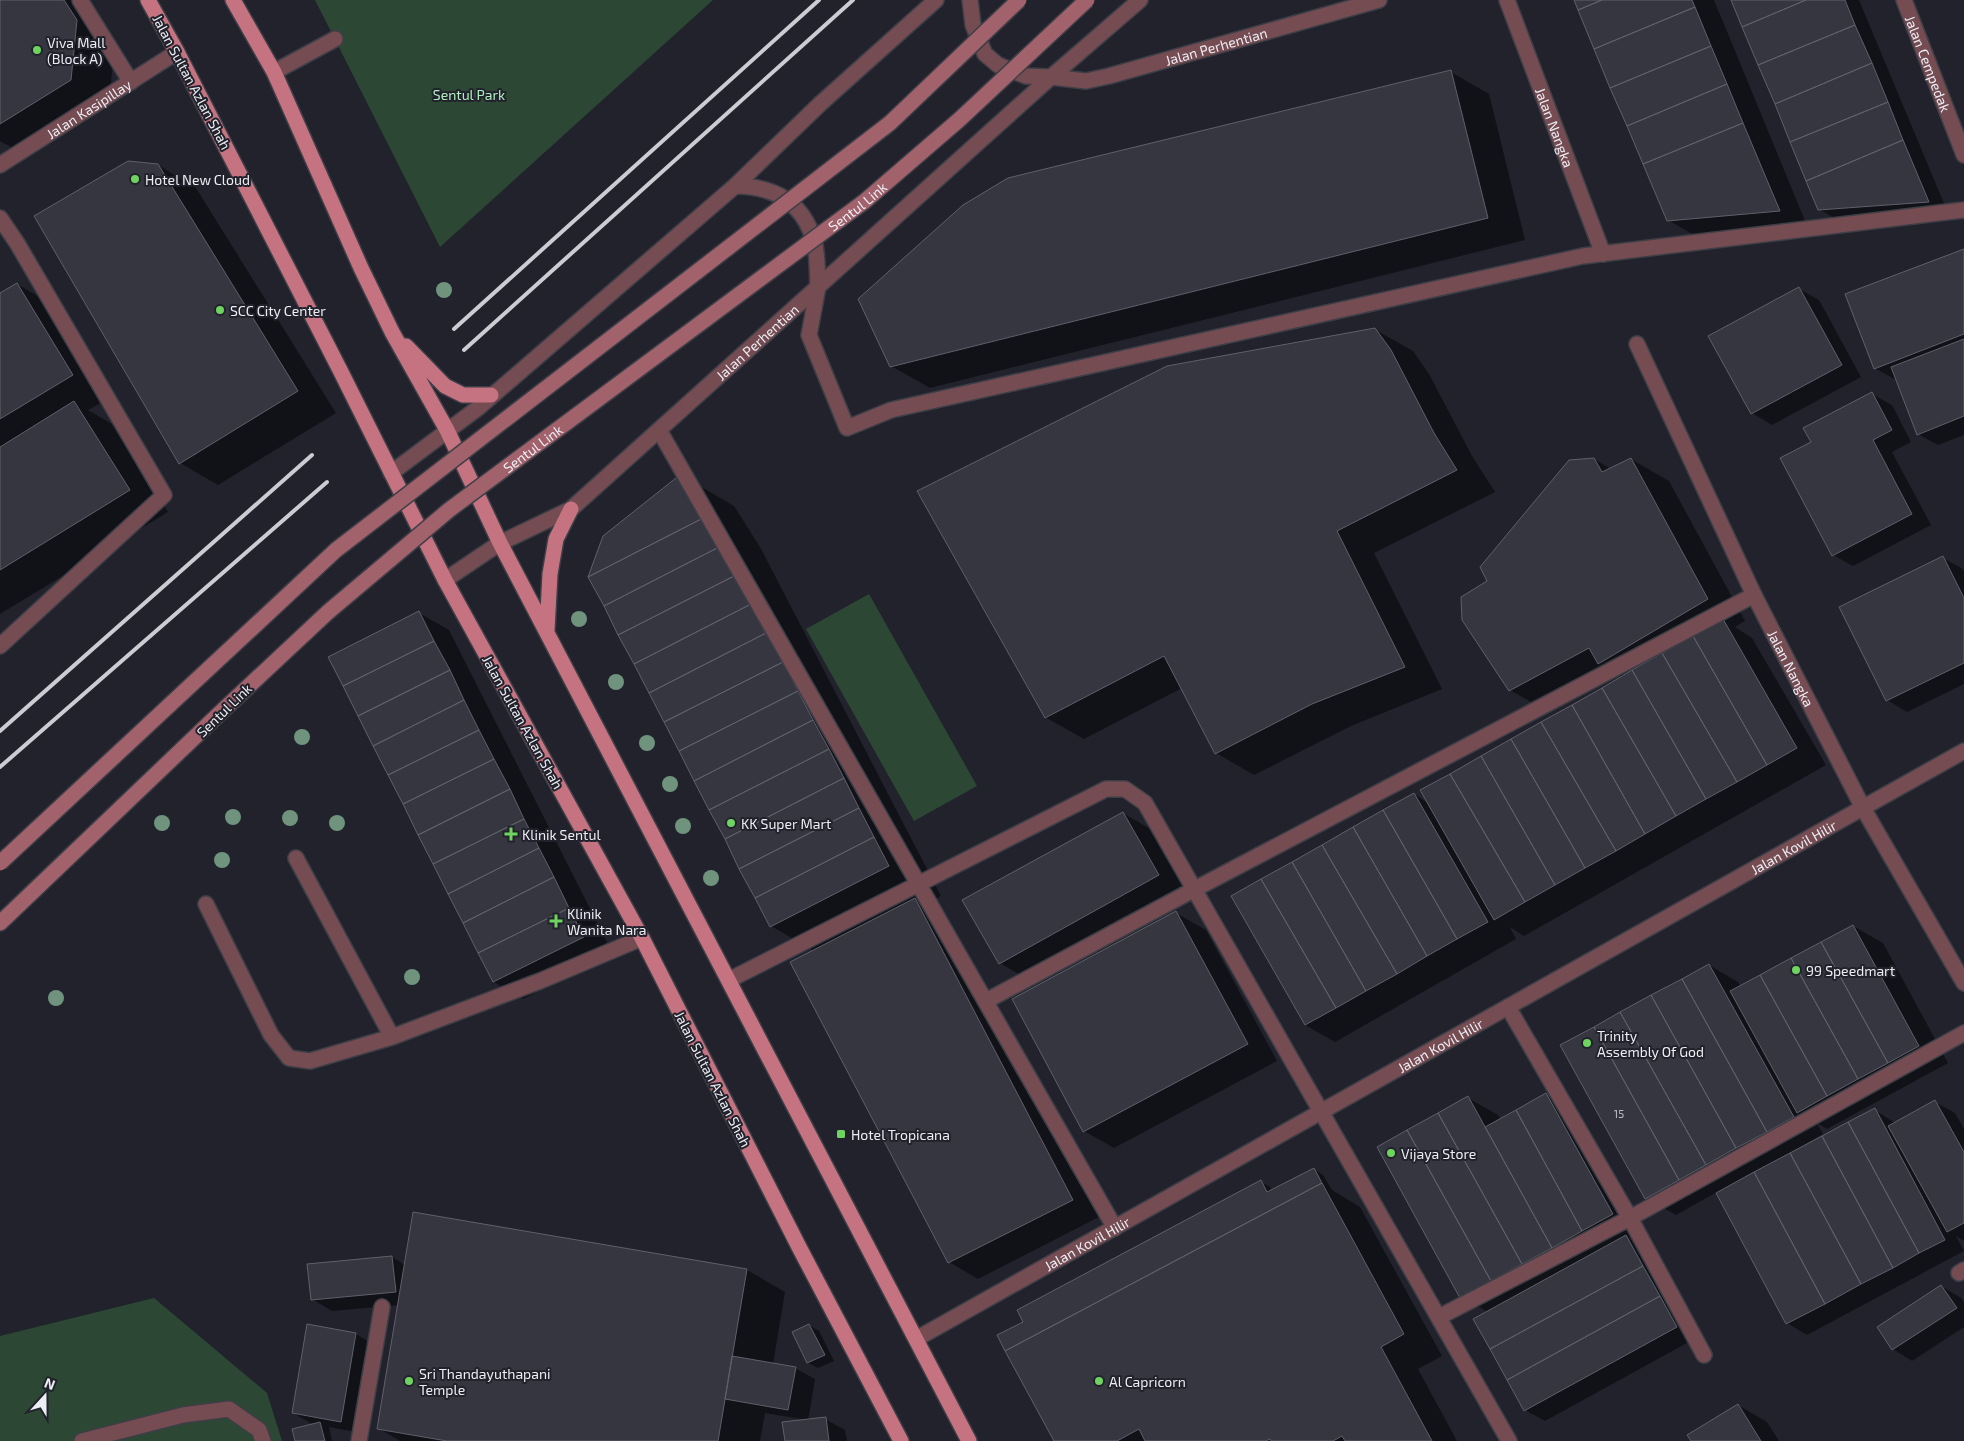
<svg xmlns="http://www.w3.org/2000/svg" width="1964" height="1441" font-family="'Exo 2',sans-serif">
  <style>
    .green { fill: #2c4834 }
    .shadow { fill: #0007 }
    .building { fill: #363641; stroke: #5f606b }
    .lines { fill: none; stroke-linecap: round; stroke-linejoin: round }
    .service-casing { stroke: #3e3e47; stroke-width: 18 }
    .minor-casing { stroke: #3e3e47; stroke-width: 18 }
    .tertiary-casing { stroke: #3e3e47; stroke-width: 18 }
    .secondary-casing { stroke: #3e3e47; stroke-width: 18 }
    .primary-casing { stroke: #3e3e47; stroke-width: 18 }
    .service { stroke: #744c52; stroke-width: 15 }
    .minor { stroke: #744c52; stroke-width: 15 }
    .tertiary { stroke: #744c52; stroke-width: 15 }
    .secondary { stroke: #a2626c; stroke-width: 15 }
    .primary { stroke: #c57380; stroke-width: 15 }
    .rail { stroke: #ccccd3; stroke-width: 4 }
    .secondary-bridge-casing { stroke: #3e3e47; stroke-width: 18; stroke-linecap: butt }
    .secondary-bridge { stroke: #a2626c; stroke-width: 15 }
    .tree { fill: #6f937d }
    .poi-dot { fill: #6fd360; stroke: #21222b; stroke-width: 2 }
    .labels { text-anchor: middle; dominant-baseline: central; stroke-width: 4; stroke-linejoin: round; paint-order: stroke }
    .number-label { font-size: 11px; fill: #bfbfc7 }
    .poi-label { font-size: 14px; fill: #ededf4; stroke: #21222b; text-anchor: start }
    .street-label { font-size: 14px; fill: #ededf4; stroke: #21222b }
    .park-label { font-size: 14px; fill: #aeefc0; stroke: #21222b }
  </style>
  <rect width="100%" height="100%" fill="#21222b"/>
  <!-- green -->
  <path class="green" d="M315 0H713L440 247Z
    M869 594 977 786 914 821 806 629Z
    M154 1298 267 1393 282 1441H0V1336Z"/>
  <!-- shadow -->
  <path class="shadow" d="M0 0H86L115 43 109 102 24 154 0 141Z
    M1575 0H1714L1808 228 1697 237 1668 220Z
    M1732 0H1859L1948 213 1839 221 1819 209Z
    M1451 72 1489 94 1525 240 930 388 891 366Z
    M158 165 196 188 336 413 218 485 180 463Z
    M1964 250V435L1938 445 1918 434 1896 378 1894 379 1875 368Z
    M17 284 55 306 111 397 88 410 112 424 168 512 0 614V294Z
    M1799 289 1819 300 1861 377 1772 425 1752 413 1710 337Z
    M1374 329 1413 351 1429 374 1472 456 1495 492 1374 553 1442 689 1351 726 1254 775 1216 753 1182 688 1084 739 1045 717Z
    M1872 394 1892 405 1911 442 1892 452 1931 525 1853 566 1833 555 1812 442Z
    M1594 459 1611 469 1631 459 1669 481 1745 621 1735 627 1752 638 1826 765 1524 936 1510 927 1516 939 1335 1042 1305 1025 1414 794 1428 803 1623 677 1619 675 1548 712 1510 690 1488 582Z
    M681 475 734 506 760 547 941 896 925 905 1101 1216 978 1279 949 1262 814 951 771 926Z
    M1943 558 1963 569 1964 572V684L1907 712 1887 700Z
    M419 613 449 630 613 954 523 999 494 982Z
    M1123 813 1152 830 1187 892 1029 980 1000 963Z
    M1176 913 1206 930 1277 1061 1114 1148 1084 1131Z
    M1853 926 1883 943 1948 1063 1827 1129 1817 1123 1823 1134 1793 1151 1794 1153 1875 1110 1895 1123 1935 1102 1955 1113 1964 1129V1241L1956 1236 1964 1251 1807 1335 1787 1323 1717 1192 1676 1215 1646 1198 1709 965 1738 982 1741 987Z
    M1546 1095 1576 1112 1642 1231 1629 1238 1646 1248 1696 1338 1545 1421 1525 1410 1488 1312 1461 1297 1468 1098 1498 1115 1501 1120Z
    M1314 1169 1323 1175 1332 1190 1360 1207 1442 1356 1418 1369 1457 1441H1055L1025 1322 1261 1182 1270 1187 1272 1191Z
    M414 1213 747 1270 785 1292 773 1364 795 1368 815 1379 808 1421 825 1419 845 1430 847 1441H786L807 1420 765 1413 760 1441H400L378 1428 399 1305 332 1311 312 1299 392 1257 405 1265Z
    M1941 1286 1961 1298 1964 1302V1327L1912 1361 1893 1349Z
    M809 1325 819 1331 834 1361 818 1368 808 1363Z
    M308 1326 356 1334 376 1346 361 1433 329 1427 332 1441H296L314 1425 293 1413Z
    M1738 1405 1767 1422 1779 1441H1692Z"/>
  <!-- building -->
  <path class="building" d="M0 0H64L77 20 71 80 0 124Z
    M1574 0H1602L1578 10Z
    M1602 0H1692L1695 7 1594 49 1578 10Z
    M1731 0H1806L1742 27Z
    M1806 0H1845L1855 25 1758 65 1742 27Z
    M1695 7 1711 46 1610 88 1594 49Z
    M1855 25 1872 63 1775 104 1758 65Z
    M1711 46 1727 84 1627 126 1610 88Z
    M1872 63 1888 102 1790 142 1775 104Z
    M1451 70 1488 218 890 367 858 299 963 205 1008 178Z
    M1727 84 1743 123 1643 164 1627 126Z
    M1888 102 1903 140 1806 181 1790 142Z
    M1743 123 1780 211 1667 221 1643 164Z
    M1903 140 1929 202 1818 210 1806 181Z
    M128 161 158 164 298 391 179 464 34 216Z
    M1964 249V334L1874 369 1845 294Z
    M17 283 73 375 0 419V293Z
    M1799 287 1842 365 1751 414 1708 336Z
    M1375 328 1391 350 1434 433 1457 470 1337 531 1405 667 1312 704 1215 754 1164 656 1045 718 917 491 1167 366Z
    M1964 339V416L1917 435 1891 367Z
    M1872 392 1892 430 1873 440 1912 514 1832 556 1780 458 1811 442 1803 428Z
    M74 401 130 490 0 570V447Z
    M1594 458 1602 472 1631 458 1708 599 1598 664 1589 648 1509 691 1462 620 1461 597 1487 581 1480 567 1569 460Z
    M681 474 707 516 588 577 603 536Z
    M707 516 723 545 604 606 588 577Z
    M723 545 738 574 618 635 604 606Z
    M1943 556 1964 598V663L1886 701 1839 607Z
    M738 574 753 603 634 664 618 635Z
    M753 603 768 632 649 693 634 664Z
    M419 611 434 641 343 686 328 657Z
    M1723 619 1797 748 1767 765 1693 636Z
    M768 632 783 662 664 722 649 693Z
    M1693 636 1767 765 1737 782 1662 653Z
    M434 641 450 670 358 716 343 686Z
    M1662 653 1737 782 1706 799 1632 670Z
    M783 662 798 691 679 751 664 722Z
    M450 670 464 700 373 746 358 716Z
    M1632 670 1706 799 1676 816 1602 688Z
    M1602 688 1676 816 1645 834 1572 705Z
    M798 691 813 720 694 781 679 751Z
    M464 700 479 730 388 775 373 746Z
    M1572 705 1645 834 1616 851 1541 722Z
    M813 720 829 749 709 810 694 781Z
    M1541 722 1616 851 1585 868 1511 739Z
    M479 730 494 759 403 804 388 775Z
    M1511 739 1585 868 1555 885 1481 756Z
    M829 749 844 778 725 839 709 810Z
    M1481 756 1555 885 1525 902 1450 774Z
    M494 759 510 789 418 835 403 804Z
    M1450 774 1525 902 1494 920 1420 790Z
    M844 778 859 808 739 869 725 839Z
    M510 789 524 819 433 864 418 835Z
    M1414 793 1488 922 1457 939 1383 810Z
    M859 808 874 837 755 898 739 869Z
    M1383 810 1457 939 1427 956 1353 827Z
    M1123 812 1159 875 999 964 962 900Z
    M524 819 539 848 448 894 433 864Z
    M1353 827 1427 956 1397 974 1322 845Z
    M874 837 889 866 770 927 755 898Z
    M1322 845 1397 974 1366 991 1292 862Z
    M539 848 554 877 463 923 448 894Z
    M1292 862 1366 991 1336 1008 1261 879Z
    M554 877 569 908 478 953 463 923Z
    M1261 879 1336 1008 1305 1025 1231 896Z
    M915 898 1073 1200 948 1263 790 962Z
    M569 908 584 937 493 982 478 953Z
    M1176 911 1248 1044 1083 1132 1012 999Z
    M1853 925 1919 1046 1888 1063 1821 942Z
    M1821 942 1888 1063 1858 1079 1791 958Z
    M1791 958 1858 1079 1827 1096 1760 975Z
    M1709 964 1794 1117 1767 1132 1682 979Z
    M1760 975 1827 1096 1797 1113 1730 991Z
    M1682 979 1767 1132 1736 1148 1651 995Z
    M1651 995 1736 1148 1706 1165 1620 1012Z
    M1620 1012 1706 1165 1679 1180 1594 1027Z
    M1594 1027 1679 1180 1645 1199 1560 1045Z
    M1546 1093 1613 1214 1582 1231 1516 1110Z
    M1468 1096 1552 1248 1522 1264 1438 1113Z
    M1935 1100 1964 1152V1223L1947 1232 1888 1126Z
    M1875 1108 1945 1240 1919 1253 1848 1122Z
    M1516 1110 1582 1231 1552 1248 1485 1127Z
    M1438 1113 1522 1264 1491 1281 1407 1130Z
    M1848 1122 1919 1253 1893 1268 1822 1136Z
    M1407 1130 1491 1281 1460 1298 1377 1147Z
    M1822 1136 1893 1268 1861 1284 1790 1153Z
    M1790 1153 1861 1284 1825 1304 1754 1172Z
    M1314 1168 1322 1183 1005 1351 997 1335 1023 1322 1017 1310 1261 1180 1267 1192Z
    M1754 1172 1825 1304 1786 1324 1716 1193Z
    M1322 1183 1404 1334 1381 1347 1432 1441H1345L1342 1436 1333 1441H1271L1270 1439 1266 1441H1145L1139 1429 1117 1441H1054L1005 1351Z
    M413 1212 747 1269 718 1441H447L377 1429Z
    M1626 1235 1643 1266 1490 1349 1473 1319Z
    M392 1256 396 1292 311 1300 307 1264Z
    M1643 1266 1660 1296 1507 1380 1490 1349Z
    M1941 1285 1957 1308 1892 1350 1877 1327Z
    M1660 1296 1677 1327 1524 1411 1507 1380Z
    M307 1324 356 1333 341 1422 292 1413Z
    M809 1324 825 1355 807 1363 792 1332Z
    M732 1356 796 1367 788 1410 725 1399Z
    M1738 1404 1761 1441H1691L1687 1435Z
    M826 1417 829 1441H785L782 1422Z
    M320 1422 325 1441H295L292 1429Z"/>
  <g class="lines">
    <defs>
      <path id="service" d="M80 0 131 82
        M274 72 335 39
        M0 218 17 243 164 495 0 646
        M818 287 809 335 847 428 891 410 1583 256 1964 210
        M659 430 1115 1228
        M296 858 392 1037
        M206 904 271 1035 289 1058 310 1061 392 1037 540 981 642 938
        M986 1001 1195 889 1754 595
        M1508 1007 1630 1218 1704 1355
        M1959 1273 1964 1270
        M1439 1317 1630 1218 1964 1033
        M82 1441 183 1415 229 1409 259 1430 263 1441
        M359 1441 382 1307"/>
      <g id="minor">
        <path id="s1" d="M1507 0 1603 254"/>
        <path id="s2" d="M1904 0 1964 155"/>
        <path id="s3" d="M1051 77 1086 81 1109 76 1379 0"/>
        <path id="s4" d="M0 165 177 52"/>
        <path id="s5" d="M1637 344 1754 595 1863 808 1964 983"/>
        <path d="M729 980 1106 789H1125L1145 803 1509 1441"/>
        <path id="s6" d="M916 1339 1964 751"/>
      </g>
      <g id="tertiary">
        <path d="M970 0 973 25 985 54 998 65 1026 76 1051 77"/>
        <path d="M735 186C774 186 803 202 814 241 818 255 817 272 818 287"/>
        <path d="M391 473 478 408 735 186 820 104 936 0"/>
        <path id="s7" d="M445 580 500 543 571 509 1051 77 1140 0"/>
      </g>
      <path id="secondary" d="M0 923 220 713"/>
      <path id="primary" d="M148 0 177 52 340 370 445 580 642 938 799 1247 901 1441
        M233 0 274 72 361 268 392 332 447 430 500 543 969 1441
        M406 346 445 386 463 395H491
        M547 630 550 574 556 539 571 509"/>
    </defs>
    <!-- service casing -->
    <use href="#service" class="service-casing"/>
    <!-- minor casing -->
    <use href="#minor" class="minor-casing"/>
    <!-- tertiary casing -->
    <use href="#tertiary" class="tertiary-casing"/>
    <!-- secondary casing -->
    <use href="#secondary" class="secondary-casing"/>
    <!-- primary casing -->
    <use href="#primary" class="primary-casing"/>
    <!-- service -->
    <use href="#service" class="service"/>
    <!-- minor -->
    <use href="#minor" class="minor"/>
    <!-- tertiary -->
    <use href="#tertiary" class="tertiary"/>
    <!-- secondary -->
    <use href="#secondary" class="secondary"/>
    <!-- primary -->
    <use href="#primary" class="primary"/>
    <!-- rail -->
    <path class="rail" d="M454 329 819 0
      M464 350 853 0
      M0 731 312 455
      M0 767 327 482"/>
    <defs>
      <g id="secondary-bridge">
        <path id="s8" d="M220 713 328 612 449 510 865 201 960 119 1087 0"/>
        <path d="M0 863 336 550 890 123 1019 0"/>
      </g>
    </defs>
    <!-- secondary-bridge casing -->
    <use href="#secondary-bridge" class="secondary-bridge-casing"/>
    <!-- secondary-bridge -->
    <use href="#secondary-bridge" class="secondary-bridge"/>
  </g>
  <!-- trees -->
  <g class="tree">
    <circle cx="444" cy="290" r="8"/>
    <circle cx="579" cy="619" r="8"/>
    <circle cx="616" cy="682" r="8"/>
    <circle cx="302" cy="737" r="8"/>
    <circle cx="647" cy="743" r="8"/>
    <circle cx="670" cy="784" r="8"/>
    <circle cx="233" cy="817" r="8"/>
    <circle cx="290" cy="818" r="8"/>
    <circle cx="162" cy="823" r="8"/>
    <circle cx="337" cy="823" r="8"/>
    <circle cx="683" cy="826" r="8"/>
    <circle cx="222" cy="860" r="8"/>
    <circle cx="711" cy="878" r="8"/>
    <circle cx="412" cy="977" r="8"/>
    <circle cx="56" cy="998" r="8"/>
  </g>
  <!-- markers -->
  <g class="poi-dot">
    <circle cx="37" cy="50" r="5"/>
    <circle cx="135" cy="179" r="5"/>
    <circle cx="220" cy="310" r="5"/>
    <circle cx="731" cy="823" r="5"/>
    <path d="M508.5 826.5h5v5h5v5h-5v5h-5v-5h-5v-5h5z"/>
    <path d="M553.5 913.5h5v5h5v5h-5v5h-5v-5h-5v-5h5z"/>
    <circle cx="1796" cy="970" r="5"/>
    <circle cx="1587" cy="1043" r="5"/>
    <rect x="836" y="1129" width="10" height="10" rx="2.5"/>
    <circle cx="1391" cy="1153" r="5"/>
    <circle cx="409" cy="1381" r="5"/>
    <circle cx="1099" cy="1381" r="5"/>
  </g>
  <g class="labels">
    <!-- number labels -->
    <g class="number-label">
      <text x="1619" y="1113">15</text>
    </g>
    <!-- poi labels -->
    <g class="poi-label">
      <text x="47" y="42">Viva Mall<tspan x="47" dy="16">(Block A)</tspan></text>
      <text x="145" y="179">Hotel New Cloud</text>
      <text x="230" y="310">SCC City Center</text>
      <text x="741" y="823">KK Super Mart</text>
      <text x="522" y="834">Klinik Sentul</text>
      <text x="567" y="913">Klinik<tspan x="567" dy="16">Wanita Nara</tspan></text>
      <text x="1806" y="970">99 Speedmart</text>
      <text x="1597" y="1035">Trinity<tspan x="1597" dy="16">Assembly Of God</tspan></text>
      <text x="851" y="1134">Hotel Tropicana</text>
      <text x="1401" y="1153">Vijaya Store</text>
      <text x="419" y="1373">Sri Thandayuthapani<tspan x="419" dy="16">Temple</tspan></text>
      <text x="1109" y="1381">Al Capricorn</text>
    </g>
    <!-- street labels -->
    <g class="street-label">
      <text stroke="none"><textPath href="#s3" startOffset="170">Jalan Perhentian</textPath></text>
      <text stroke="none"><textPath href="#s2" startOffset="68">Jalan Cempedak</textPath></text>
      <text transform="translate(192 82) rotate(62)">Jalan Sultan Azlan Shah</text>
      <text stroke="none"><textPath href="#s4" startOffset="105">Jalan Kasipillay</textPath></text>
      <text stroke="none"><textPath href="#s1" startOffset="136">Jalan Nangka</textPath></text>
      <text stroke="none"><textPath href="#s8" startOffset="815">Sentul Link</textPath></text>
      <text stroke="none"><textPath href="#s7" startOffset="395">Jalan Perhentian</textPath></text>
      <text stroke="none"><textPath href="#s8" startOffset="410">Sentul Link</textPath></text>
      <text stroke="none"><textPath href="#s5" startOffset="359">Jalan Nangka</textPath></text>
      <text transform="translate(224 710) rotate(-44)">Sentul Link</text>
      <text transform="translate(523 722) rotate(61)">Jalan Sultan Azlan Shah</text>
      <text stroke="none"><textPath href="#s6" startOffset="1006">Jalan Kovil Hilir</textPath></text>
      <text stroke="none"><textPath href="#s6" startOffset="601">Jalan Kovil Hilir</textPath></text>
      <text transform="translate(713 1079) rotate(63)">Jalan Sultan Azlan Shah</text>
      <text stroke="none"><textPath href="#s6" startOffset="196">Jalan Kovil Hilir</textPath></text>
    </g>
    <!-- park labels -->
    <g class="park-label">
      <text x="469" y="94">Sentul Park</text>
    </g>
  </g>
  <!-- north arrow -->
  <g transform="translate(45 1396) rotate(21)" stroke="#21222b" stroke-width="4" paint-order="stroke">
  <path d="M0-4L9 19L0 12L-9 19Z" fill="#ededf4"/>
  <text y="-8" font-size="14" font-weight="bold" text-anchor="middle" fill="#ededf4">N</text>
  </g>
</svg>
